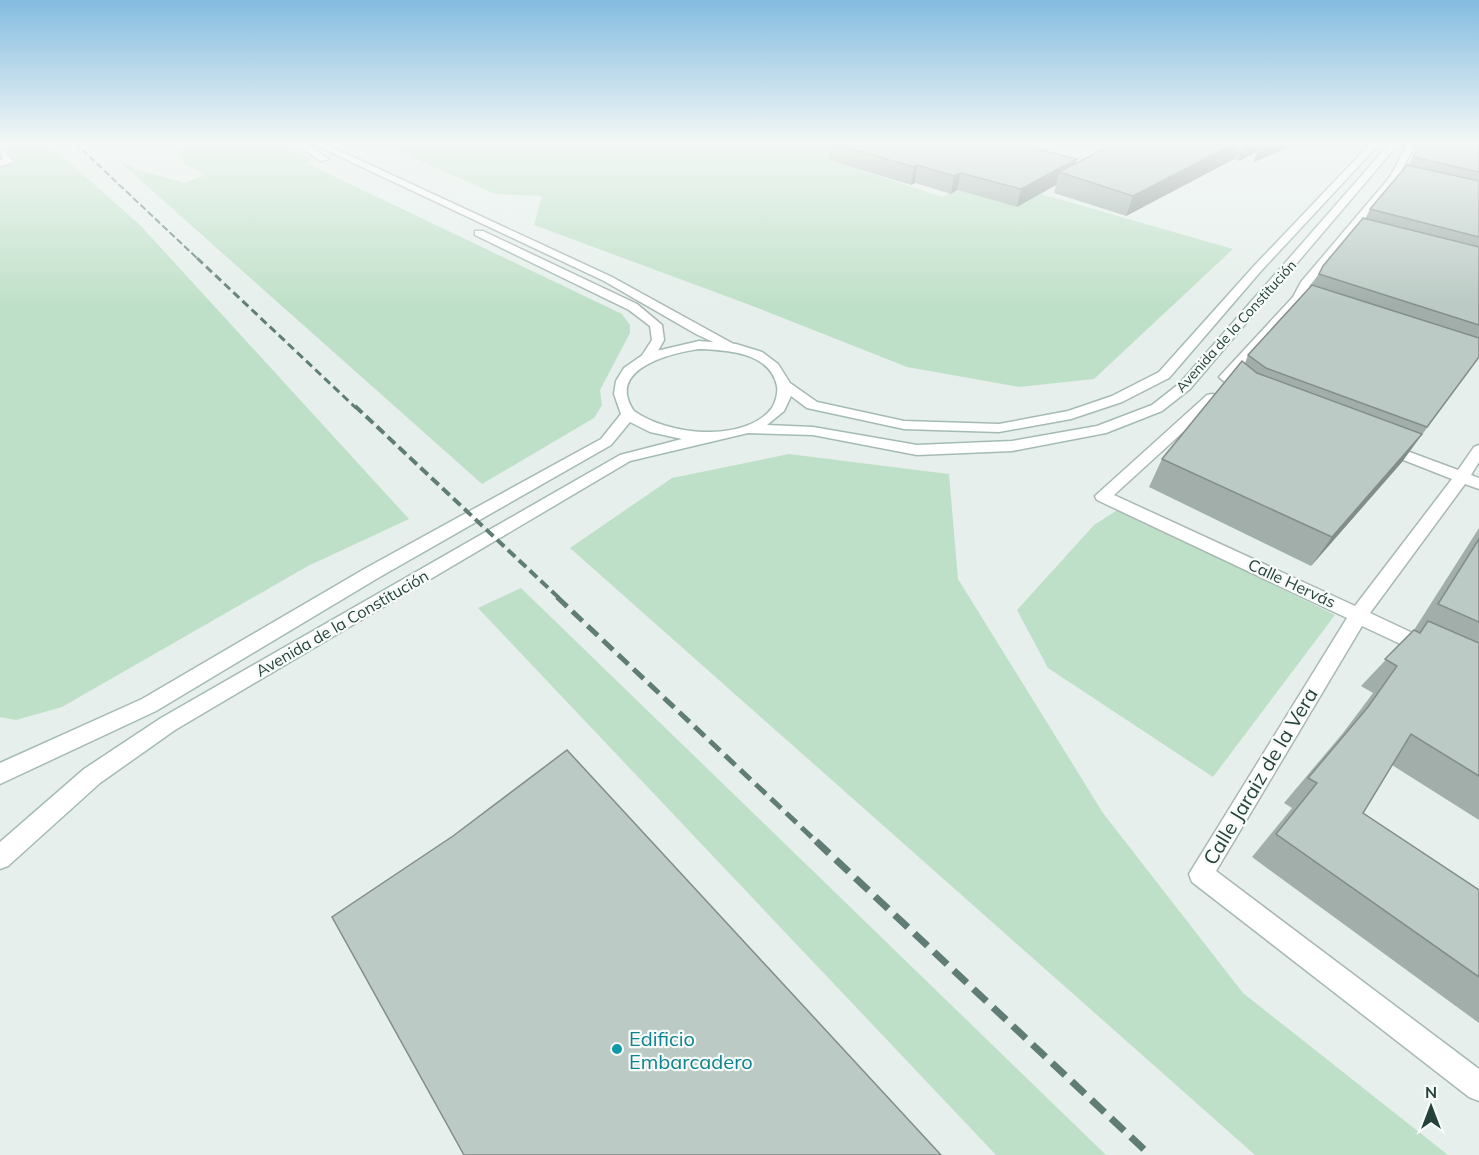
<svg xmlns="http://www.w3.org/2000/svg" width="1479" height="1155" font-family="Mulish,sans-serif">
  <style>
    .green { fill: #bfe0c8 }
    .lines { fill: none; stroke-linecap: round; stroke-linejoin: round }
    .street-casing { stroke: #a8b8b2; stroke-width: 3 }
    .secondary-casing { stroke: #a4bbb3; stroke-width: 3 }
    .street { fill: #fff; fill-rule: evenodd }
    .secondary { fill: #fff; fill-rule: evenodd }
    .rail-far4 { stroke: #5f7d75; stroke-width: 2; stroke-dasharray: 7 3; stroke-linecap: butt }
    .rail-far3 { stroke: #5f7d75; stroke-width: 3; stroke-dasharray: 8 4.5; stroke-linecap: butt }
    .rail-far2 { stroke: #5f7d75; stroke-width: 4; stroke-dasharray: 10 5; stroke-linecap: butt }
    .rail-far1 { stroke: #5f7d75; stroke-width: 5; stroke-dasharray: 14 7; stroke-linecap: butt }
    .rail { stroke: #5f7d75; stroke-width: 7; stroke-dasharray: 18 9; stroke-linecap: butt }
    .wall { fill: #a1aea9 }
    .shaded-wall { fill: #838d89 }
    .building { fill: #bbcac4; stroke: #838d89; stroke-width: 1.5 }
    .culture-dot { fill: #0f9aa8; stroke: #f7fbf9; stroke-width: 2 }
    .labels { text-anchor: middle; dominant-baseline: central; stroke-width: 4.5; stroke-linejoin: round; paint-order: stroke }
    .far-street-label { font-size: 14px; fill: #24423a; stroke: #f7fbf9 }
    .street-label { font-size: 16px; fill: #24423a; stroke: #f7fbf9 }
    .near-street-label { font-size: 20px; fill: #24423a; stroke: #f7fbf9 }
    .near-culture-label { font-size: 20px; fill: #0d838f; stroke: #f7fbf9; text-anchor: start }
  </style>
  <rect width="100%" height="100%" fill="#e6efeb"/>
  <!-- green -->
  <path class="green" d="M0 143H47L140 225 409 519 308 566 62 707 16 720 0 717Z
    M165 143H281L311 159 306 163 622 314 630 325V333L600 390 602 405 594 418 482 484 120 162 139 170 185 183 205 175 185 165 176 147Z
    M388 143H845L830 160 942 197 957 190 1017 207 1041 194 1233 249 1094 379 1019 387 907 367 750 305 534 225 542 196 495 194 384 145Z
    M789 454 949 474 958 579 1103 813 1243 993 1448 1155H1255L570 548 672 478Z
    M1119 509 1335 615 1213 777 1048 668 1017 610 1094 525Z
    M521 588 1106 1155H996L478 608Z"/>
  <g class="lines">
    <defs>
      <path id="street" d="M294 143H304L329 159 321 161Z
        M311 143H323L612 277 739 347 732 351 696 334 604 281Z
        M1405 143H1413L1414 147 1397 180 1310 285 1302 301 1234 377 1253 393 1251 396H1241L1219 377 1293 297 1301 282 1390 177 1406 147Z
        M0 146 13 161 11 163 0 166V160H3Z
        M475 231H483L637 304 662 325 664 340 653 360 648 361 641 357 652 340 650 326 629 310 475 235Z
        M1212 394 1217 395V401L1114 495 1355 606 1452 479 1378 450 1375 447 1378 444H1388L1458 470 1474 447 1479 445V462L1471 475 1479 478V489L1465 484 1370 613 1436 644 1439 649 1436 654 1429 657 1422 654 1362 626 1216 871 1479 1069V1101L1469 1097 1192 882 1189 874 1347 618 1097 500 1095 496 1207 395Z"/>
      <path id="secondary" d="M1371 143H1380L1261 271 1169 378 1122 402 1071 419 999 432 904 429 807 408 791 396 784 411 767 425 813 427 917 445 1012 441 1097 426 1152 405 1180 383 1390 143H1399L1190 389 1162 411 1106 433 1012 451 917 455 813 435 748 433 630 461 175 730 100 783 8 866 0 869V842L84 769 161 718 620 455 682 439 650 432 630 422 611 445 378 578 156 711 0 784V763L142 699 366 568 601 439 621 414 614 394 616 381 624 368 644 354 699 341 736 344 762 352 778 364 790 383 817 402 904 421 999 424 1068 411 1112 396 1159 372 1253 267ZM699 349C726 350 770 352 777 386 778 393 776 401 772 408 744 444 667 435 634 411 605 369 671 353 699 349Z"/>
    </defs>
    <!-- street casing -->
    <use href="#street" class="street-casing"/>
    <!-- secondary casing -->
    <use href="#secondary" class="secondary-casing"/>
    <!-- street -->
    <use href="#street" class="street"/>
    <!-- secondary -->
    <use href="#secondary" class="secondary"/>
    <!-- rail-far4 -->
    <path class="rail-far4" d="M75 143 199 260"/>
    <!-- rail-far3 -->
    <path class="rail-far3" d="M197 258 356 408"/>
    <!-- rail-far2 -->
    <path class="rail-far2" d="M355 406 559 598"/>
    <!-- rail-far1 -->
    <path class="rail-far1" d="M557 597 818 843"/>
    <!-- rail -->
    <path class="rail" d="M816 841 1150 1155"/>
  </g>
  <!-- wall -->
  <path class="wall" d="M808 143H1013L1076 164 1115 143H1298L1254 162 1256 152 1239 161 1234 159 1126 216 1054 193 1056 185 1017 207 957 190 951 194 915 183 911 185 829 160 830 149Z
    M1479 143V357L1402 462 1311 566 1149 487 1162 459 1245 363 1248 355 1312 285 1323 266 1365 219 1370 209 1408 166 1413 157Z
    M1479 528V820L1392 765 1363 813 1479 890V1023L1252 857 1292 808 1284 803 1343 733 1373 693 1361 686 1414 630Z"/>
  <!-- shaded-wall -->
  <path class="shaded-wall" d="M1236 143H1240L1234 159 1126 216 1133 196Z
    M1246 143H1260L1256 152 1239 161Z
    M1262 143H1298L1254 162Z
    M1077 159 1072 176 1059 172 1056 185 1017 207 1021 189Z
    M917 165 915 183 911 185 914 167Z
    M961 173 957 190 951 194 954 176Z
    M1422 434 1402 462 1311 566 1332 537Z"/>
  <!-- building -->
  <path class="building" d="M830 143H1013L1077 159 1021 189 961 173 954 176 917 165 914 167Z
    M1115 143H1236L1133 196 1059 172Z
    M1424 143H1479V172L1413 157Z
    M1407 165 1479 181V237L1370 209Z
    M1363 218 1479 247V325L1319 274 1323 266Z
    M1312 285 1479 338V357L1427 427 1266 368 1248 355Z
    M1242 361 1257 373 1422 434 1332 537 1162 459Z
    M1479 539V622L1438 604Z
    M1428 621 1479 643V776L1411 734 1363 813 1479 890V977L1276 834 1317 783 1308 778 1368 707 1397 666 1385 659 1414 630 1420 633Z
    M567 750 941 1155H464L332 917 453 836Z"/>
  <!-- sky -->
  <linearGradient id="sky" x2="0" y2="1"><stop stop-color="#84bce0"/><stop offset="0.47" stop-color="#f4f8f6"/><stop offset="1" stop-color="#f4f8f6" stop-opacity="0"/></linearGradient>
  <rect width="1479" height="305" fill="url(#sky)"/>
  <!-- markers -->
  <circle class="culture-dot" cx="617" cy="1049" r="6"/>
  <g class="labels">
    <!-- far-street labels -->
    <g class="far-street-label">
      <text transform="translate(1236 326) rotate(-48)">Avenida de la Constitución</text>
    </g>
    <!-- street labels -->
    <g class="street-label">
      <text transform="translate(1292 583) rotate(25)">Calle Hervás</text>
      <text transform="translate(342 623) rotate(-30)">Avenida de la Constitución</text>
    </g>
    <!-- near-street labels -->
    <g class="near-street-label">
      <text transform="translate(1260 776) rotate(-59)">Calle Jaraiz de la Vera</text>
    </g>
    <!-- near-culture labels -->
    <g class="near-culture-label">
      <text x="629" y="1038">Edificio<tspan x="629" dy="23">Embarcadero</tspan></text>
    </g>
  </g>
  <!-- north arrow -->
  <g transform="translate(1431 1107)" stroke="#f7fbf9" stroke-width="4.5" paint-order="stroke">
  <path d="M0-4.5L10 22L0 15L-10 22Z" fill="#24423a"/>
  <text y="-9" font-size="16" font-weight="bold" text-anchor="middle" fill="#24423a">N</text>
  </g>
</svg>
